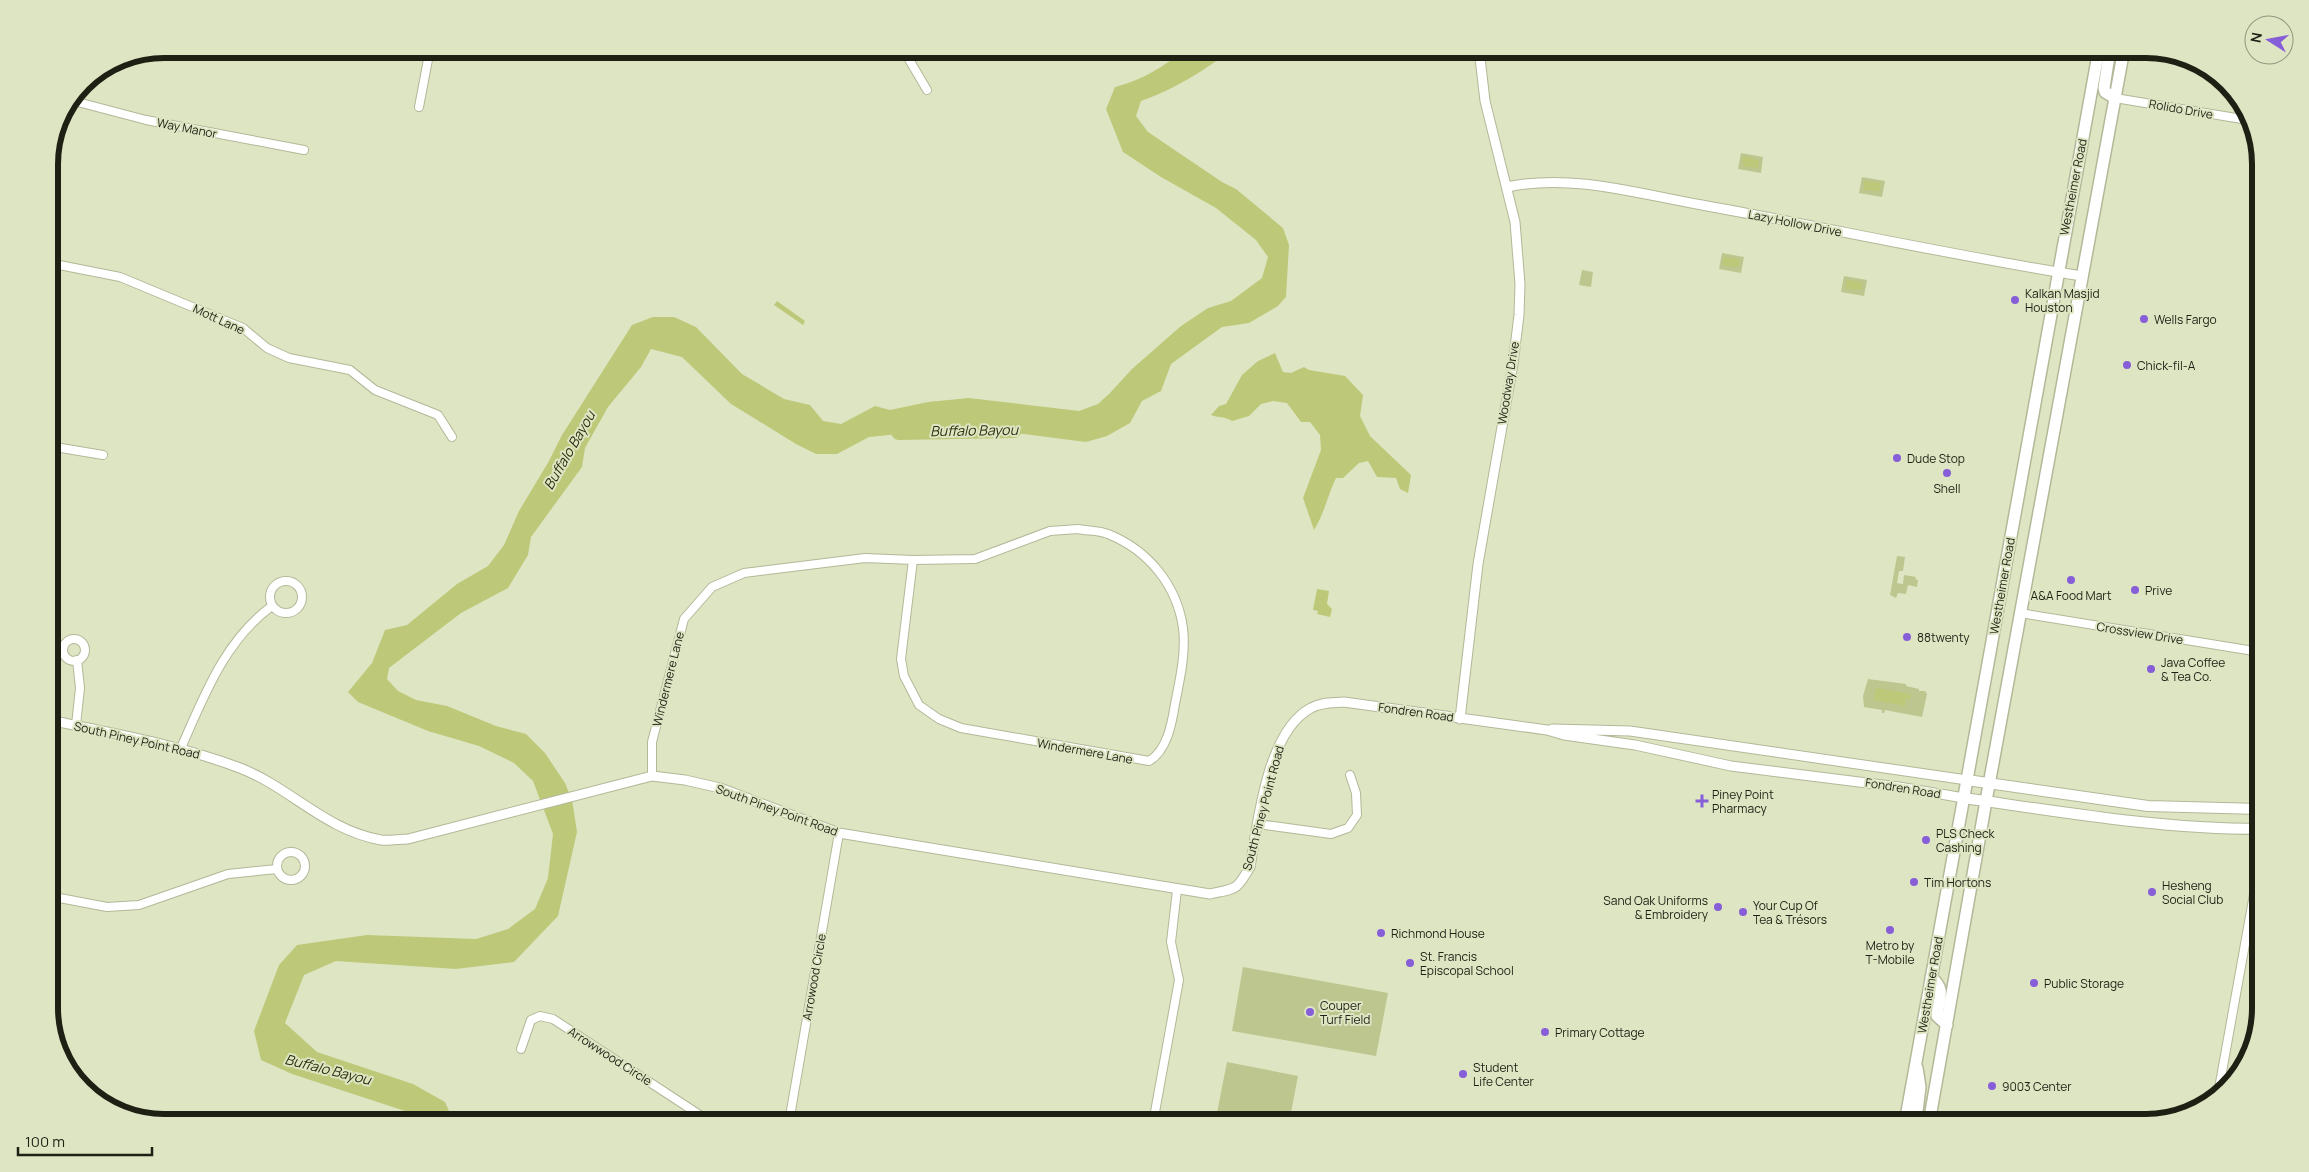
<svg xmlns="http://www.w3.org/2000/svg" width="2309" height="1172" font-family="Manrope,sans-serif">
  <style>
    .green { fill: #bdc68e }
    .water { fill: #bdc979 }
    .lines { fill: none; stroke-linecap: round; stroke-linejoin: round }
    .river { stroke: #bdc979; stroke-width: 16 }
    .minor-casing { stroke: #b3b898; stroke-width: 10 }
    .tertiary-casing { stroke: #b3b898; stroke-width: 11 }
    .secondary-casing { stroke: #b3b898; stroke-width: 12 }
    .primary-casing { stroke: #b3b898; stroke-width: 14 }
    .minor { stroke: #fff; stroke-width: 8 }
    .tertiary { stroke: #fff; stroke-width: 9 }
    .secondary { stroke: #fff; stroke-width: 10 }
    .primary { stroke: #fff; stroke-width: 11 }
    .poi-dot { fill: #865ed8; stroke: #dee5c3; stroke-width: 2 }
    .labels { text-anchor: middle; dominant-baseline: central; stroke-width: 4; stroke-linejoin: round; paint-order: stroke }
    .street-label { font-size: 12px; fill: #1e2014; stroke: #dee5c3 }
    .poi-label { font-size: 12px; fill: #1e2014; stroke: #dee5c3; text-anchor: start }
    .water-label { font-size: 14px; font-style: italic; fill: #2b2f0d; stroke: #dee5c3 }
    .rim { fill: none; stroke: #1e2014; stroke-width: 6 }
  </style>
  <rect width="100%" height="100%" fill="#dee5c3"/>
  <!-- green -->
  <path class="green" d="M1741 153 1763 157 1761 173 1738 169Z
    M1862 177 1885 181 1882 197 1859 193Z
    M1722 253 1744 257 1741 273 1719 269Z
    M1582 270 1593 272 1591 287 1579 285Z
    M1844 276 1867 280 1864 296 1841 292Z
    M1897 556 1905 557 1903 571H1899L1897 583 1903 584 1904 575 1916 577 1915 579 1918 580 1917 587 1908 585 1906 594 1898 593 1896 598 1890 595Z
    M1868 679 1906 684V686L1919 689V691H1925L1927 694 1922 717 1885 710 1884 713H1882V710L1864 707 1863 696Z
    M1243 967 1388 993 1376 1056 1232 1031Z
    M1227 1062 1298 1076 1289 1123H1215Z"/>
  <!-- water -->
  <path class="water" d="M1186 49H1232C1204 71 1175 89 1141 101L1136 116 1148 132 1222 182 1236 189 1283 228 1289 245 1286 297 1278 306 1249 323 1222 327 1171 364 1161 391 1142 401 1130 423 1107 436 1086 442 968 427 869 437 837 454H816L796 444 731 404 682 357 651 349 641 367 608 407 585 448 582 467 531 537 528 555 508 588 461 613 389 668 387 679 398 691 416 700 447 706 496 726 526 734 545 753 565 783 572 800 577 832 558 916 514 962 456 969 336 961 304 975 285 1023 317 1052 413 1084 445 1102 449 1111 466 1123H428L411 1113 292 1074 261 1060 254 1031 279 965 297 945 367 935 476 939 508 929 535 909 548 878 553 834 533 781 514 763 479 746 428 731 358 702 348 692 372 663 385 630 407 625 457 584 488 566 504 545 519 511 549 461 562 435 632 325 653 317H674L696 327 742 374 784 399 810 405 823 421 841 424 875 406 890 410 928 402 969 398 1079 411 1098 404 1110 393 1132 369 1181 326 1208 308 1231 301 1262 278 1268 257 1256 240 1216 208 1161 177 1123 152 1106 109 1115 87C1143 80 1164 66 1186 49Z
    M1745 157 1759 160 1758 168 1743 166 1742 158Z
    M1866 181 1880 183V191L1864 190V182Z
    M1725 257 1739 259V267L1723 266V258Z
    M1848 280 1862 282V290L1846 289V281Z
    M777 301 805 321 803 325 774 305Z
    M1275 353 1283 372 1291 373 1304 367 1309 370 1345 376 1363 395 1360 416 1370 436 1411 475 1408 493 1400 489 1396 478 1377 477 1368 461 1359 463 1343 478H1336C1327 497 1325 512 1314 530L1303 498 1321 450 1320 435 1310 422H1301L1287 403 1273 401 1261 404 1249 416 1232 421C1225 416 1218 418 1211 415L1219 406 1226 404 1242 375 1258 361Z
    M1317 589 1329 591 1327 604 1332 609 1330 617 1317 614 1318 611 1313 610Z
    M1876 688 1911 694 1910 699H1906L1905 706 1874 700Z"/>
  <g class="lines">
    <!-- river -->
    <path class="river" d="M899 432 1014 430"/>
    <defs>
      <path id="minor" d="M885 49 907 56 927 90
        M2115 98 2248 120
        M70 100 146 120 304 150
        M419 107 430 49
        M49 263 120 277 243 328 267 348 289 358 350 370 375 390 438 415 452 437
        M49 446 103 455
        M1078 529C1087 531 1099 530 1108 534 1148 550 1177 585 1183 628 1186 653 1180 679 1175 704 1172 723 1167 751 1149 761L961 728 939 719 919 705 904 676 901 659 913 560 975 559 1050 531Z
        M270 597a16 16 0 1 1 32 0a16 16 0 1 1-32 0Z
        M2020 613 2260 652
        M63 650a11 11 0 1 1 22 0a11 11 0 1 1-22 0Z
        M76 725 80 688 77 660
        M181 748C204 696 225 640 272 606
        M652 776V742L684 619 712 587 744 573 865 558 913 560
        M1258 824 1331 834 1348 828 1357 815 1356 793 1350 775
        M277 866a14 14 0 1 1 28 0a14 14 0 1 1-28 0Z
        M49 896 107 907 139 905 228 874 277 869
        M521 1049 531 1020 540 1016 553 1019 712 1123
        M2218 1094 2260 861
        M789 1122 839 833
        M773 1123H793
        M1153 1123 1179 980 1171 942 1177 890"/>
      <path id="tertiary" d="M1507 187C1572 173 1638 194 1702 205 1829 228 1955 256 2082 276
        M1460 719 1478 564 1513 364 1519 315 1520 284 1515 222 1485 101 1479 49
        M49 720C113 733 179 745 240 768 291 788 325 830 381 840 390 841 399 839 408 839L652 776 685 780 720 788 839 833 1210 894C1237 888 1236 891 1250 867 1258 822 1267 731 1311 708 1321 702 1333 703 1344 702L1547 730 1564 735 1635 745 1731 766 1899 787 1964 798
        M1552 729 1630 731 1967 780"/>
      <path id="secondary" d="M1967 780 2148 806 2260 809
        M1964 798C2062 812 2160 829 2260 829"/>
      <path id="primary" d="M2110 49 2104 88 2105 92 2115 98
        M1931 977C1947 991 1938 998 1937 1016L1947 1025
        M1917 1068 1920 1087 1916 1119 1920 1123
        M1905 1123 2099 49
        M1929 1123 1986 801 2124 49"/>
    </defs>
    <!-- minor casing -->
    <use href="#minor" class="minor-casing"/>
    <!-- tertiary casing -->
    <use href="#tertiary" class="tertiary-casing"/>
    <!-- secondary casing -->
    <use href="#secondary" class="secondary-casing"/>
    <!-- primary casing -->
    <use href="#primary" class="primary-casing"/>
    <!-- minor -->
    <use href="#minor" class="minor"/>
    <!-- tertiary -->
    <use href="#tertiary" class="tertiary"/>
    <!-- secondary -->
    <use href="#secondary" class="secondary"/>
    <!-- primary -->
    <use href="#primary" class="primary"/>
  </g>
  <!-- markers -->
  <g class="poi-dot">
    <circle cx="2015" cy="300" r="5"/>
    <circle cx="2144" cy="319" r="5"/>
    <circle cx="2127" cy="365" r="5"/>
    <circle cx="1897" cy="458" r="5"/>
    <circle cx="1947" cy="473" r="5"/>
    <circle cx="2071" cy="580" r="5"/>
    <circle cx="2135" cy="590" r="5"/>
    <circle cx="1907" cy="637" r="5"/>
    <circle cx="2151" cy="669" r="5"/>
    <path d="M1699.5 793.5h5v5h5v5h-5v5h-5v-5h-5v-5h5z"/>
    <circle cx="1926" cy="840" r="5"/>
    <circle cx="1914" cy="882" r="5"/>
    <circle cx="2152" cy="892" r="5"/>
    <circle cx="1718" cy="907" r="5"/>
    <circle cx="1743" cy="912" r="5"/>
    <circle cx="1890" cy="930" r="5"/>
    <circle cx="1381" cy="933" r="5"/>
    <circle cx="1410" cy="963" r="5"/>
    <circle cx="2034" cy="983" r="5"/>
    <circle cx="1310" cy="1012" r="5"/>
    <circle cx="1545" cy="1032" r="5"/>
    <circle cx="1463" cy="1074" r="5"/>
    <circle cx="1992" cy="1086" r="5"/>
  </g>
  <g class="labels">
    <!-- street labels -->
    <g class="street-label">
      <text transform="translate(2181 109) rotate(10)">Rolido Drive</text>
      <text transform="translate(187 128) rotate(11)">Way Manor</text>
      <text transform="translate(2073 187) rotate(-79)">Westheimer Road</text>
      <text transform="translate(1795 223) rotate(11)">Lazy Hollow Drive</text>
      <text transform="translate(219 319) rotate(25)">Mott Lane</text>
      <text transform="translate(1508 383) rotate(-81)">Woodway Drive</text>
      <text transform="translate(2002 586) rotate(-80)">Westheimer Road</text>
      <text transform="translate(2140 633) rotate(9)">Crossview Drive</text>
      <text transform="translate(668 679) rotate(-76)">Windermere Lane</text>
      <text transform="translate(1416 712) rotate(8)">Fondren Road</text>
      <text transform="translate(137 740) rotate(13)">South Piney Point Road</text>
      <text transform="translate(1085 751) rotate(10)">Windermere Lane</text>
      <text transform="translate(1903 788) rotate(9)">Fondren Road</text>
      <text transform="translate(1263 808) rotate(-75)">South Piney Point Road</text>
      <text transform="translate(777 810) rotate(20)">South Piney Point Road</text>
      <text transform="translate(814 977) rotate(-80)">Arrowood Circle</text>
      <text transform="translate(1930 985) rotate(-80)">Westheimer Road</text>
      <text transform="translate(610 1056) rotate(33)">Arrowwood Circle</text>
    </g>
    <!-- poi labels -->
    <g class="poi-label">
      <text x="2025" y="293">Kalkan Masjid<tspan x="2025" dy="14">Houston</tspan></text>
      <text x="2154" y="319">Wells Fargo</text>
      <text x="2137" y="365">Chick-fil-A</text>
      <text x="1907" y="458">Dude Stop</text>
      <text x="1947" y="488" text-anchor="middle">Shell</text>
      <text x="2145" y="590">Prive</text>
      <text x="2071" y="595" text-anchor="middle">A&amp;A Food Mart</text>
      <text x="1917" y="637">88twenty</text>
      <text x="2161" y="662">Java Coffee<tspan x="2161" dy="14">&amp; Tea Co.</tspan></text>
      <text x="1712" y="794">Piney Point<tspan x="1712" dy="14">Pharmacy</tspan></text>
      <text x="1936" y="833">PLS Check<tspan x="1936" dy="14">Cashing</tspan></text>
      <text x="1924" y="882">Tim Hortons</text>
      <text x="2162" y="885">Hesheng<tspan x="2162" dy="14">Social Club</tspan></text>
      <text x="1708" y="900" text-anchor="end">Sand Oak Uniforms<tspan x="1708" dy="14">&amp; Embroidery</tspan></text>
      <text x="1753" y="905">Your Cup Of<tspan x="1753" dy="14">Tea &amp; Trésors</tspan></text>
      <text x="1391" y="933">Richmond House</text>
      <text x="1890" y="945" text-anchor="middle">Metro by<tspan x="1890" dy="14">T-Mobile</tspan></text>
      <text x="1420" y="956">St. Francis<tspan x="1420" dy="14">Episcopal School</tspan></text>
      <text x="2044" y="983">Public Storage</text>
      <text x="1320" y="1005">Couper<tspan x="1320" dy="14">Turf Field</tspan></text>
      <text x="1555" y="1032">Primary Cottage</text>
      <text x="1473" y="1067">Student<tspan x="1473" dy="14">Life Center</tspan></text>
      <text x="2002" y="1086">9003 Center</text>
    </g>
    <!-- water labels -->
    <g class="water-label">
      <text transform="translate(974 430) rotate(-1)">Buffalo Bayou</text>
      <text transform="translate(569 450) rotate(-60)">Buffalo Bayou</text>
      <text transform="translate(328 1069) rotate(14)">Buffalo Bayou</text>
    </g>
  </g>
  <!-- crop -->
  <path d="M0 0H2309V1172H0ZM164 58H2146A106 106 0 0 1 2252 164V1008A106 106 0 0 1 2146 1114H164A106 106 0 0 1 58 1008V164A106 106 0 0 1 164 58Z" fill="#dee5c3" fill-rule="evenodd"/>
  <path class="rim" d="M164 58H2146A106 106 0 0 1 2252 164V1008A106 106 0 0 1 2146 1114H164A106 106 0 0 1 58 1008V164A106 106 0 0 1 164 58Z"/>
  <!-- north arrow -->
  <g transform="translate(2269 40) rotate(281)"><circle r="24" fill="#dee5c3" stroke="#91967d"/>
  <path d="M0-4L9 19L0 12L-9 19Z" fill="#865ed8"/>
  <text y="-8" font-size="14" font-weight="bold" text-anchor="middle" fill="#1e2014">N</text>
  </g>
  <!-- scale -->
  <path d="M18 1147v8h134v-8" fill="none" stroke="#1e2014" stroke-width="2.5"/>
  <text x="25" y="1147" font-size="15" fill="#1e2014" stroke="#dee5c3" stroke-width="4" paint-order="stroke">100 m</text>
</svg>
